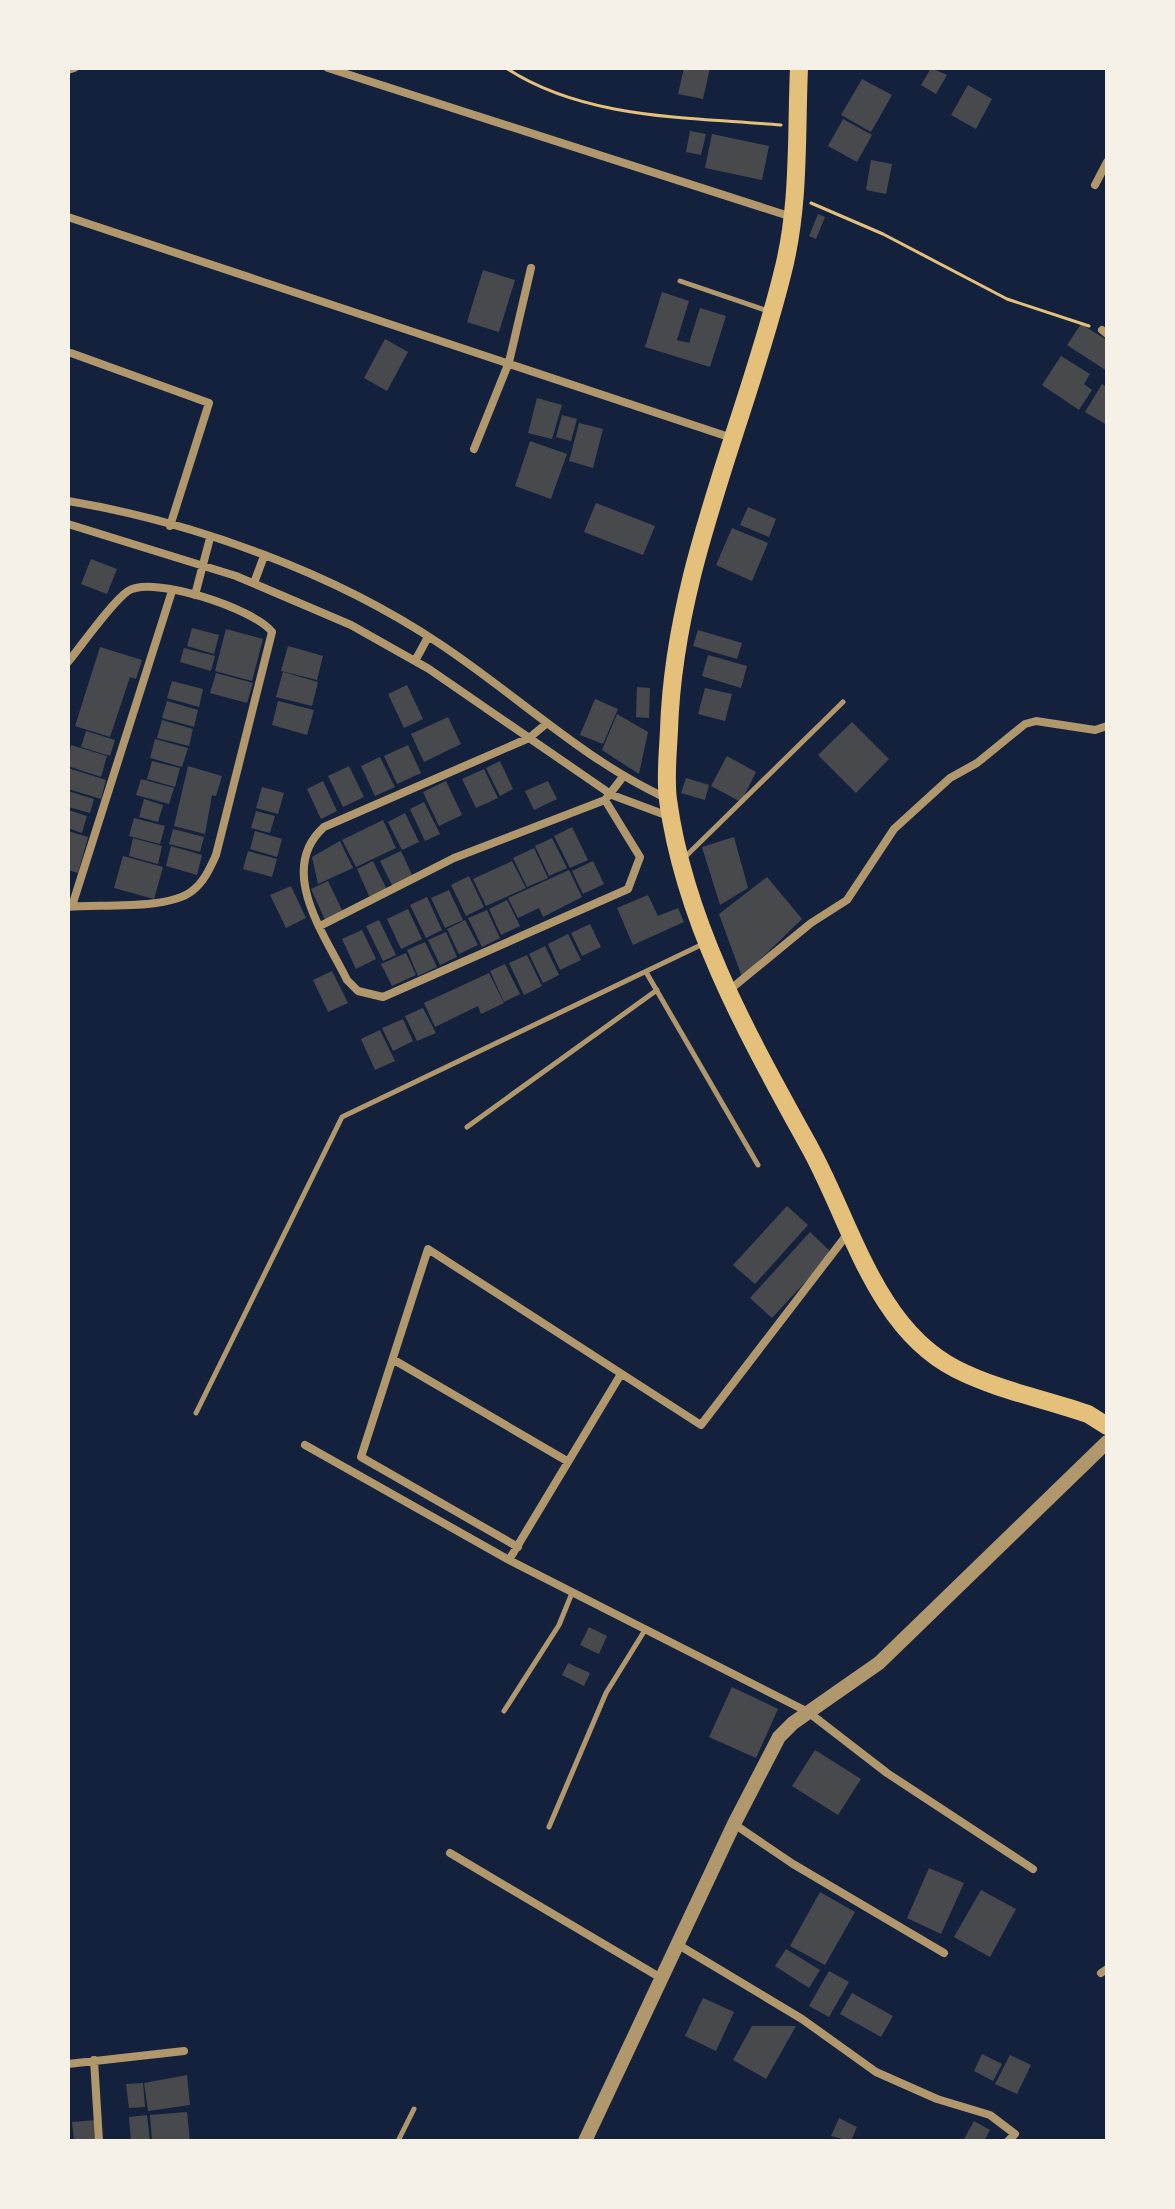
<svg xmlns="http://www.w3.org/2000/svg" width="1175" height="2209" font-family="'Space Grotesk',sans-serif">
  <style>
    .building { fill: #48494c }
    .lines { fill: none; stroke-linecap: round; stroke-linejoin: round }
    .path { stroke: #e5c07b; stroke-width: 3 }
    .service { stroke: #b1986c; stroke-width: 5 }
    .minor { stroke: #b1986c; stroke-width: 8 }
    .tertiary { stroke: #b1986c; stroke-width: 14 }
    .primary { stroke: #e5c07b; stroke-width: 18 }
  </style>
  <rect width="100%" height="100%" fill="#14213d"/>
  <!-- building -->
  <path class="building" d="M684 68H710L703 99 678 94Z
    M931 68 947 75 936 94 921 85Z
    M862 79 892 95 871 132 841 115Z
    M968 85 992 99 976 129 951 115Z
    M843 119 872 135 857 162 828 146Z
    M690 131 706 134 701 155 686 152Z
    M712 134 769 146 762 180 705 168Z
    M871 160 892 164 886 194 866 190Z
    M818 214 825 217 816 239 809 236Z
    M483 270 515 280 499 332 467 322Z
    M662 292 689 301 677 340 689 343 700 308 726 316 710 367 645 347Z
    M1081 324 1107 340V371L1067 345Z
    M385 339 408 352 387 391 364 378Z
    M1061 356 1090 374 1084 384 1092 390 1079 410 1042 385Z
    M1102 384 1107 387V425L1085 412Z
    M537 398 562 405 552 439 528 433Z
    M562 415 577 419 571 441 556 437Z
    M579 423 603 429 593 468 569 461Z
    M530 441 567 454 551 499 515 486Z
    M596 503 655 526 643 555 584 532Z
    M748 507 776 519 769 537 740 525Z
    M732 528 768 543 752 581 716 565Z
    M91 559 117 569 107 594 81 584Z
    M192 628 219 635 214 654 187 646Z
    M226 629 263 639 252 681 215 671Z
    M698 630 742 643 737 659 693 646Z
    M288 646 323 656 317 680 281 671Z
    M100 647 142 660 136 679 130 677 110 737 75 726Z
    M184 648 215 656 211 671 180 662Z
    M708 655 747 666 741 688 702 676Z
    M283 672 318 682 312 706 276 697Z
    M216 673 253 683 247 703 210 693Z
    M172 681 203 689 199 707 167 698Z
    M407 685 423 719 404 728 388 694Z
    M637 687 650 688 649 718 636 717Z
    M705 688 732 694 725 721 698 714Z
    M595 699 618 709 603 744 580 735Z
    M167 701 198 710 194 727 162 718Z
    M278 701 314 710 307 735 272 725Z
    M617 714 648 732 639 774 602 750Z
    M448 717 461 744 424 762 411 734Z
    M162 720 193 729 189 746 157 738Z
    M852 722 889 759 856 793 818 755Z
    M86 731 115 740 110 756 81 747Z
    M155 739 188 748 182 767 150 758Z
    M71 745 107 756 101 777 68 766Z
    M408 745 421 773 397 784 384 756Z
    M727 756 756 772 741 802 711 786Z
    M380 757 395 787 375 796 361 766Z
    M152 761 180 768 175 787 147 779Z
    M500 761 513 789 500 796 486 768Z
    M188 766 222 776 216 796 212 795 205 834 174 826Z
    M349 766 364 797 343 807 328 776Z
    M68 768 106 780 101 799 68 789Z
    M484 769 498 798 476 808 462 779Z
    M686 778 709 785 705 800 681 793Z
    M141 779 174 788 169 804 136 795Z
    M323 781 337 811 321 819 307 789Z
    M446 781 462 815 439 826 423 792Z
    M548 781 557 799 534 810 525 791Z
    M262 787 284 793 278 814 256 808Z
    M68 791 94 799 90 813 68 807Z
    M144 799 163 805 158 822 139 817Z
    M424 802 440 834 425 841 410 809Z
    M68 810 87 816 82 833 68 828Z
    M256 811 275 816 270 833 251 828Z
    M405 813 419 842 402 850 388 822Z
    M134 818 165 826 160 844 129 836Z
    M383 820 396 848 356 867 342 840Z
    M572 827 588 860 570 868 554 836Z
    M173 829 204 837 200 852 169 844Z
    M68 831 88 837 78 873 68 870Z
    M255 831 282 839 277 857 250 849Z
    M734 837 748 888 720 905 702 847Z
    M133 838 162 846 158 864 129 856Z
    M552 838 567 868 549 876 535 846Z
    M340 841 353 868 318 884 312 857Z
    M171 846 202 855 197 875 166 866Z
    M534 848 548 878 527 887 513 858Z
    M248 851 277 859 272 877 243 869Z
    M401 851 413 877 393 887 380 861Z
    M123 856 163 867 154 899 114 888Z
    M373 861 387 890 370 898 357 869Z
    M512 861 526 888 486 906 473 879Z
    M593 861 604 884 583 894 572 871Z
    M569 870 582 897 543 917 539 908 518 918 508 898Z
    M469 876 484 907 466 916 451 885Z
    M767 877 802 919 742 977 719 914Z
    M328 881 343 912 325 920 311 889Z
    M291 886 306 918 286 928 270 895Z
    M449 890 463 920 445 928 431 898Z
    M648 895 658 916 678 908 684 922 633 945 617 908Z
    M427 897 442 930 426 938 410 905Z
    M507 900 520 926 501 935 489 909Z
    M408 909 422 939 401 949 387 919Z
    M487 910 500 938 482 947 468 918Z
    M379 920 396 955 383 961 366 926Z
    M465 920 478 945 459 954 447 929Z
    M590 924 601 947 582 956 571 933Z
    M362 930 376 959 356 969 342 939Z
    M446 932 457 957 440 965 428 940Z
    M568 934 581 960 560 970 548 944Z
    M425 942 437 967 418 976 407 950Z
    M545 946 559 975 543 983 529 954Z
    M406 953 416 975 392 986 381 964Z
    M527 955 542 986 524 995 509 963Z
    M505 964 520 994 504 1002 490 971Z
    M332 971 348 1003 328 1012 313 980Z
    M489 973 504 1003 481 1014 478 1006 435 1027 424 1003Z
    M423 1008 436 1033 417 1041 405 1016Z
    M403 1019 413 1041 393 1051 382 1028Z
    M380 1030 395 1061 375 1070 361 1039Z
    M787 1206 808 1225 755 1284 733 1265Z
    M810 1232 832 1253 772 1318 750 1298Z
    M589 1627 607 1636 599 1654 580 1645Z
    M568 1663 590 1673 584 1686 562 1675Z
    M732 1687 778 1709 756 1758 709 1737Z
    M815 1750 861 1779 838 1815 792 1786Z
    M929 1868 964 1883 941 1934 907 1918Z
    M981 1890 1016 1909 990 1957 954 1937Z
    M820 1892 855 1912 825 1965 790 1946Z
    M786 1949 820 1970 809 1988 775 1966Z
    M829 1971 849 1982 829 2017 809 2006Z
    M852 1993 893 2016 881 2037 840 2014Z
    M703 1998 734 2012 716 2051 685 2036Z
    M752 2026H796L766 2079 733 2060Z
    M982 2054 1002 2064 993 2081 974 2071Z
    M1010 2055 1031 2065 1017 2094 995 2084Z
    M187 2075 190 2105 148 2111 144 2083Z
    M143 2083 145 2107 129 2108 126 2084Z
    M187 2112 190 2141H152L150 2115Z
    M147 2115 150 2141H131L129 2117Z
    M839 2118 857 2127 851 2141 831 2136Z
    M96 2120 98 2141H74L72 2122Z
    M974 2121 990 2130 984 2141H963Z"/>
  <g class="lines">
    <!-- path -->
    <path class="path" d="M506 68C585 120 689 117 781 125
      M811 203 883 234 1007 299 1089 326"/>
    <!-- service -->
    <path class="service" d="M680 281 768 311
      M685 857 843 702
      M646 972 758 1165
      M467 1127 657 990
      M196 1413 342 1117 703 944
      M504 1711 559 1625 572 1593
      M549 1827 606 1693 645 1630
      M398 2141 414 2109"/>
    <!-- minor -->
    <path class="minor" d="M328 68 792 217
      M68 70 74 68
      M1095 185 1107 162
      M68 217 732 438
      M1102 330 1107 334
      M71 353 209 403 170 526
      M474 449 509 362 531 268
      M68 501C194 522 334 573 440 644 517 695 582 759 666 798
      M68 524 236 576 351 625 429 669 612 795 671 817
      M254 583 264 556
      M195 595 210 538
      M415 661 428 637
      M68 662C82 645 112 602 128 591 153 575 255 609 272 632L216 855C210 868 204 882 192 891 169 910 98 904 68 907
      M546 724 529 738 324 827C276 870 325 935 347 980L358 991 383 997 628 889 640 857 605 800
      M72 906 172 591
      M320 926 454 858 605 800 622 778
      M727 992 811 923 847 900 894 829 950 778 977 763 1025 724 1036 721 1095 730 1107 726
      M394 1360 567 1461
      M305 1445 509 1560 808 1712 887 1773 1033 1869
      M518 1547 361 1457 428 1249 701 1425 849 1232
      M509 1560 621 1374
      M734 1824 793 1864 944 1953
      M450 1853 661 1978
      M677 1944 802 2019 876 2072 937 2099 990 2115 1015 2134 1008 2141
      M1101 1973 1107 1969
      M94 2060 99 2141
      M68 2064 184 2051"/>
    <!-- tertiary -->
    <path class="tertiary" d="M585 2141 734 1824 779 1737 793 1723 879 1663 1107 1442"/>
    <!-- primary -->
    <path class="primary" d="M799 68C796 138 800 207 782 275 744 428 674 571 669 730 668 753 665 777 668 800 685 925 750 1039 810 1148 851 1222 875 1328 956 1369 997 1390 1045 1399 1088 1414L1107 1426"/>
  </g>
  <!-- border -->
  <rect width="1175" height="2209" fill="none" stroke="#f6f1e7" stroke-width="140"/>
</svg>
